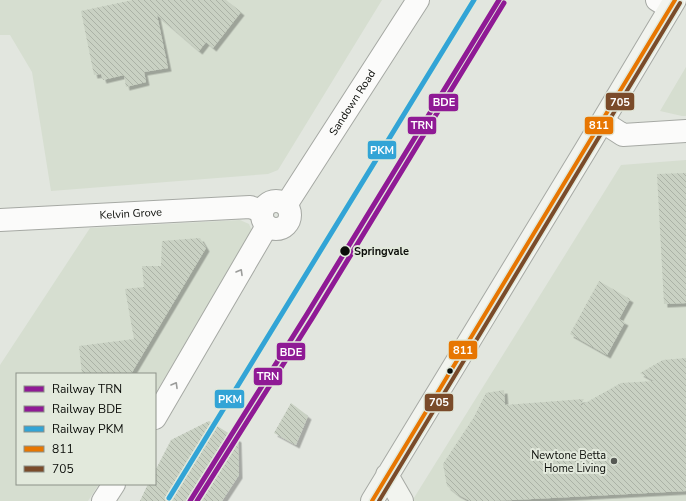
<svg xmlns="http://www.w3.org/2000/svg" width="686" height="501" font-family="'Nunito Sans',sans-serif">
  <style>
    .built { fill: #d6ded0 }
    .building { fill: url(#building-back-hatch); filter: url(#shadow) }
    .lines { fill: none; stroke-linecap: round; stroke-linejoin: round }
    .street-casing { stroke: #a6a9a4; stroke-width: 24 }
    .secondary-casing { stroke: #a6a9a4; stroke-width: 24 }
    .street { stroke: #fbfbfa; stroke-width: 22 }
    .secondary { stroke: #f2f4ef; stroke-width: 22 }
    .bus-1-casing { stroke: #e2e9dc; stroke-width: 7 }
    .bus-2-casing { stroke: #e2e9dc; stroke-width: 7 }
    .bus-1 { stroke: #e77601; stroke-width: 4 }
    .bus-2 { stroke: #7a4b2a; stroke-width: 4 }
    .rail-1-casing { stroke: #e2e9dc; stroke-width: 8 }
    .rail-2-casing { stroke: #e2e9dc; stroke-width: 8 }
    .rail-3-casing { stroke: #e2e9dc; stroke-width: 8 }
    .rail-1 { stroke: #8f1a95; stroke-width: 5 }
    .rail-2 { stroke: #8f1a95; stroke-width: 5 }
    .rail-3 { stroke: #32a4d6; stroke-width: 5 }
    .oneway { stroke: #9b9c9a }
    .stop-dot { fill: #0b0d09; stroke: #e2e9dc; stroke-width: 1.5 }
    .poi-dot { fill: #565954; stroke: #e2e9dc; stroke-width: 1.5 }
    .labels { text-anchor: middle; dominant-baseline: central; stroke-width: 4; stroke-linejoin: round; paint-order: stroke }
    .street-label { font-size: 11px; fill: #0b0d09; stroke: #e2e9dc }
    .stop-label { font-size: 11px; font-weight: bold; fill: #0b0d09; stroke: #e2e9dc; text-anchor: start }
    .poi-label { font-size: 11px; fill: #0b0d09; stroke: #e2e9dc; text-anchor: end }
    .line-badge { stroke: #e2e9dc; stroke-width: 1.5 }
    .badge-label { font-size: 11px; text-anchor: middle; font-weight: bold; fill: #fff }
  </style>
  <defs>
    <pattern id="building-back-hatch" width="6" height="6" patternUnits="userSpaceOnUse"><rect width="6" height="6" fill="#c9d1c3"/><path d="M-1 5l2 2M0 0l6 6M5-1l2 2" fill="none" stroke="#abb2a6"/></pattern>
    <filter id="shadow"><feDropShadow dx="3.5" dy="3.5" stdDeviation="0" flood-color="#0004"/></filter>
  </defs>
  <rect width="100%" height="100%" fill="#e2e6df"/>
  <!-- built -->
  <path class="built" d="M0 0H382L278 170 268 174 51 191 32 72 10 35H0Z
    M686 67V116H682L660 111Z
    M686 160V501H412L621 165Z
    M240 220 249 224 252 231 155 394V374H17V484H99L88 501H0V365L90 228Z"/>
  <!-- building -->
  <path class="building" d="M133 0H226L241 12 213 48 206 42 199 51 157 15 168 68 144 72 146 82 126 87 124 75 103 80 101 74 94 75 81 11Z
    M686 173V303L664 304 657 174Z
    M200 238 206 248 131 374H82L79 346 134 339 125 289 144 287 142 266H161L162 241Z
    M599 281 630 299 619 319 625 322 607 355 570 334Z
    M686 358V491L492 501H470L457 494 447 486 443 464 474 417 486 393 504 390 505 405 584 399 580 406 621 383 654 381 640 373 663 360Z
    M291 403 308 416 296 445 274 433Z
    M209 421 238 439 239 475 222 501H140L148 484H155V471L171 440Z"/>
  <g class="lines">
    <defs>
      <g id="street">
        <path d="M657 0 670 8"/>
        <path d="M603 122 623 135 686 131"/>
        <circle cx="276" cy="215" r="14"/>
        <path id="s1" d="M286 205 418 0"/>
        <path id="s2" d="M0 220 250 207 262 211"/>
        <path d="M155 418 267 226"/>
        <path d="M103 501 114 484"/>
      </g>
      <path id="secondary" d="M387 475 402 501
        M372 501 586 149 675 0"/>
    </defs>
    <!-- street casing -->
    <use href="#street" class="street-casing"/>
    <!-- secondary casing -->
    <use href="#secondary" class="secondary-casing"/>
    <!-- street -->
    <use href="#street" class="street"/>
    <!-- secondary -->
    <use href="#secondary" class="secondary"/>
    <defs>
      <path id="bus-1" d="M372 501 675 0"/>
      <path id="bus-2" d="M379 501 680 3"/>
    </defs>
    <!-- bus-1 casing -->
    <use href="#bus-1" class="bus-1-casing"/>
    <!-- bus-2 casing -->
    <use href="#bus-2" class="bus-2-casing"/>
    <!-- bus-1 -->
    <use href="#bus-1" class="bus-1"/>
    <!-- bus-2 -->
    <use href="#bus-2" class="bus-2"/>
    <defs>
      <path id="rail-1" d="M190 501 307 314 499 0"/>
      <path id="rail-2" d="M197 501 313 317 504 3"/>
      <path id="rail-3" d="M169 498 474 0"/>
    </defs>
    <!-- rail-1 casing -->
    <use href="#rail-1" class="rail-1-casing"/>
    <!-- rail-2 casing -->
    <use href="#rail-2" class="rail-2-casing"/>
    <!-- rail-3 casing -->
    <use href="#rail-3" class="rail-3-casing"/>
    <!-- rail-1 -->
    <use href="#rail-1" class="rail-1"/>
    <!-- rail-2 -->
    <use href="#rail-2" class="rail-2"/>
    <!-- rail-3 -->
    <use href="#rail-3" class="rail-3"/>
  </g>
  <!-- one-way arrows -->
  <defs><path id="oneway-chevron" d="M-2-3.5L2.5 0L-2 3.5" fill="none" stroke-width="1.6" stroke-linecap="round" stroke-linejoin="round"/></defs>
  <g class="oneway">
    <use href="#oneway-chevron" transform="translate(240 272) rotate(-60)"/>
    <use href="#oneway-chevron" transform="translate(175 385) rotate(-60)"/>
  </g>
  <!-- markers -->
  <g class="stop-dot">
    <circle cx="345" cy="251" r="5.5"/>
    <circle cx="450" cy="371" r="3.5"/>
  </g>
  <circle class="poi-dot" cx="614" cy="461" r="4"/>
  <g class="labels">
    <!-- street labels -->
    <g class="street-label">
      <text stroke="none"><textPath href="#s1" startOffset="122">Sandown Road</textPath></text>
      <text stroke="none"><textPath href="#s2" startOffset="131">Kelvin Grove</textPath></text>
    </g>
    <!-- stop labels -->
    <g class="stop-label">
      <text x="354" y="251">Springvale</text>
    </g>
    <!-- poi labels -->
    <g class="poi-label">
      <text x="606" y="455">Newtone Betta<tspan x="606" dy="13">Home Living</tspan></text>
    </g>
  </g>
  <g class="line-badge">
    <rect x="605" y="92" width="30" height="19" rx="4" fill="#7a4b2a"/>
    <rect x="428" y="93" width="31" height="19" rx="4" fill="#8f1a95"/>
    <rect x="584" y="116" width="30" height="19" rx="4" fill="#e77601"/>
    <rect x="407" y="116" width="30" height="19" rx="4" fill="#8f1a95"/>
    <rect x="367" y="140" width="30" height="20" rx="4" fill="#32a4d6"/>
    <rect x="448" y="340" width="30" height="20" rx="4" fill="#e77601"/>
    <rect x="276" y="342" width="30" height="19" rx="4" fill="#8f1a95"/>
    <rect x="253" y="367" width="30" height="19" rx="4" fill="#8f1a95"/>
    <rect x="214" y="389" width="31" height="20" rx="4" fill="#32a4d6"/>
    <rect x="424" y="393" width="30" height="19" rx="4" fill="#7a4b2a"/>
  </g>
  <g class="badge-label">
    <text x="620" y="106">705</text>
    <text x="444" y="106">BDE</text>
    <text x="599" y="129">811</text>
    <text x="422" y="129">TRN</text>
    <text x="382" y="154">PKM</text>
    <text x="463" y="354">811</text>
    <text x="291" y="356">BDE</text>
    <text x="268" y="380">TRN</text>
    <text x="230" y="403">PKM</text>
    <text x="439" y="406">705</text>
  </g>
  <!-- legend -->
  <rect x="16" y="373" width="140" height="112" fill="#e2e9dc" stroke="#8c9188"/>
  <rect x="24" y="386" width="20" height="6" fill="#8f1a95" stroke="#8c9188"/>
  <text x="52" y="393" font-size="12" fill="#0b0d09">Railway TRN</text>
  <rect x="24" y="406" width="20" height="6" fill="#8f1a95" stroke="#8c9188"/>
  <text x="52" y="413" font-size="12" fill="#0b0d09">Railway BDE</text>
  <rect x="24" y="426" width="20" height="6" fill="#32a4d6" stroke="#8c9188"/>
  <text x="52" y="433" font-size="12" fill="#0b0d09">Railway PKM</text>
  <rect x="24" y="446" width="20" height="6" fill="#e77601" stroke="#8c9188"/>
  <text x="52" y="453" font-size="12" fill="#0b0d09">811</text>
  <rect x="24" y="466" width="20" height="6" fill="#7a4b2a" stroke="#8c9188"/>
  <text x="52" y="473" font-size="12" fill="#0b0d09">705</text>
</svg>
